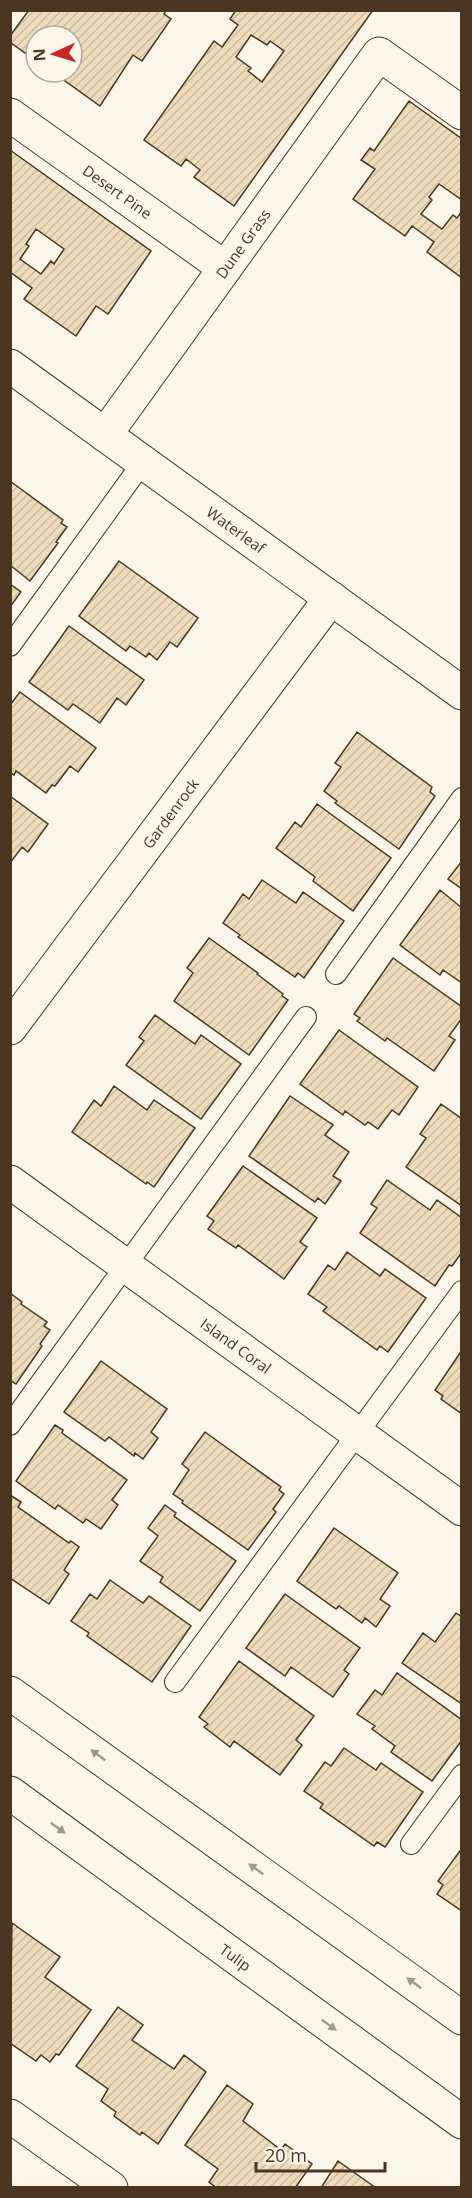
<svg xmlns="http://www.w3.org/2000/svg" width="472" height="2198" font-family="'Open Sans',sans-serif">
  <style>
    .building { fill: url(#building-hatch); stroke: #4a3520; stroke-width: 1.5; fill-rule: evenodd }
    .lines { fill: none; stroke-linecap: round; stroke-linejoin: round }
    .lane-casing { stroke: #4a3520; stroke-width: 22 }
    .street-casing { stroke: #4a3520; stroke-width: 35 }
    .secondary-casing { stroke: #4a3520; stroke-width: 35 }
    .lane { stroke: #fbf6e9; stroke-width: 20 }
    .street { stroke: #fbf6e9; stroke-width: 33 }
    .secondary { stroke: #fbf6e9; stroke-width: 33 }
    .oneway { fill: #a29684 }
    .labels { text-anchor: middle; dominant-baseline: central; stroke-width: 4.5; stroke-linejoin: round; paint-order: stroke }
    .street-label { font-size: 15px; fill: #4a3520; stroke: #fbf6e9 }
  </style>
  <defs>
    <pattern id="building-hatch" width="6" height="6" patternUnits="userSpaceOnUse" patternTransform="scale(1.5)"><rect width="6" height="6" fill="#ecdcbc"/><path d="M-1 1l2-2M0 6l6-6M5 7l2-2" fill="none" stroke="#ccbda1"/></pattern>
  </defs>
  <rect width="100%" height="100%" fill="#fbf6e9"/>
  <!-- building -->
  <path class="building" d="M29 10H166L164 14 171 19 142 61 133 55 100 106 61 78 66 72H72V36H36V61L10 42V36Z
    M236 10H373L234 206 194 177 200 170 186 159 181 166 144 140 214 41 222 47 238 25 230 19ZM251 35 267 45 270 41 284 51 262 82 248 71 251 68 236 57Z
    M409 101 462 139V200L439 184 429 197 432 200 421 214 442 229 453 215 457 218 462 211V278L427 252 434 242 412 226 405 236 353 199 375 169 361 160 370 148 374 151Z
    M10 150 151 251 108 314 96 306 76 336 24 299 32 288 10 272ZM36 229 64 249 54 264 51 261 41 274 20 259 29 246 26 244Z
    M10 481 63 520 61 523 67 527 56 542 58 543 30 581 10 565Z
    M119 561 198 618 177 647 170 642 157 660 149 653 146 657 130 646 126 651 79 616Z
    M10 584 21 592 10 607Z
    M69 626 144 680 126 705 117 698 100 723 73 704 68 710 29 682Z
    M20 692 96 748 78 772 70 766 55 786 52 785 46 793 16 771 14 775 10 772V705Z
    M357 732 432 787 430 792 435 796 399 849 335 803 337 801 324 791 341 767 335 763Z
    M10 796 48 824 28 852 22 847 10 863Z
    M317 804 391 858 353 911 313 881 315 877 276 848 295 822 301 827Z
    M462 861V889L448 879Z
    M262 880 296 903 303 892 344 921 304 978 298 973 295 977 238 937 240 935 223 923 243 894 249 899Z
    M440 890 462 908V983L443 970 440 975 400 945Z
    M209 938 258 973 257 974 283 994 282 996 288 1000 249 1055 174 1001 193 973 187 968Z
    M393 958 462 1007V1018L449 1036 455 1040 434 1071 387 1038 385 1041 357 1021 360 1018 354 1014Z
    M155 1015 195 1044 201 1035 241 1064 201 1119 126 1065 144 1041 139 1037Z
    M339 1030 418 1087 399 1115 392 1110 378 1129 368 1122 365 1125 345 1111 343 1115 300 1084Z
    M114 1086 147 1110 154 1100 195 1128 154 1187 147 1182 146 1184 72 1132 94 1100 101 1106Z
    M290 1096 333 1125 325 1135 349 1152 333 1176 341 1181 325 1204 318 1198 315 1202 249 1156Z
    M441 1104 462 1119V1206L406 1167 426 1138 420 1134Z
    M243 1166 317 1218 300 1242 307 1247 284 1279 238 1245 236 1248 208 1229 214 1221 207 1216Z
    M387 1180 430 1210 437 1200 462 1218V1252L452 1266 449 1265 435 1286 360 1233 377 1208 371 1204Z
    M347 1252 380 1276 385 1269 426 1298 388 1352 380 1346 377 1350 323 1311 327 1307 308 1294 328 1265 335 1270Z
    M10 1293 22 1302 21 1304 47 1322 44 1326 50 1330 40 1344 42 1346 16 1384 10 1380Z
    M462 1350V1414L441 1399 443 1396 435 1390Z
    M101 1361 167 1409 151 1432 158 1438 143 1459 135 1453 134 1456 109 1437 105 1441 64 1412Z
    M55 1425 63 1430 62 1433 127 1480 112 1500 118 1505 101 1529 86 1519 83 1523 58 1505 55 1509 16 1481Z
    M205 1432 281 1487 279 1490 284 1494 273 1509 276 1512 248 1550 182 1503 183 1501 173 1494 189 1470 182 1464Z
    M10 1495 21 1502 18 1507 69 1543 71 1541 79 1547 64 1570 69 1574 49 1604 10 1578Z
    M165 1505 176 1513 174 1516 236 1561 200 1611 160 1582 163 1577 140 1561 158 1536 148 1528Z
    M334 1528 398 1573 380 1599 390 1606 376 1627 365 1618 362 1623 339 1606 336 1609 297 1581Z
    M110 1580 143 1603 149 1596 191 1626 152 1682 87 1636 89 1633 71 1621 90 1594 97 1599Z
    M285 1594 360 1648 344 1670 349 1674 333 1697 291 1667 285 1676 246 1648Z
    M456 1613 462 1617V1704L402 1663 423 1633 435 1642Z
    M239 1661 314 1716 296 1740 302 1745 280 1775 234 1741 230 1747 204 1727 208 1724 199 1717Z
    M397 1673 462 1720V1740L432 1781 391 1752 395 1746 372 1729 375 1726 357 1714 375 1690 382 1695Z
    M344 1748 376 1770 381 1763 423 1792 385 1847 377 1842 374 1846 320 1808 323 1804 304 1791 325 1762 331 1766Z
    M462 1848V1911L437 1894 443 1885 438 1881Z
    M12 1923 60 1957 45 1977 91 2010 59 2055 56 2054 50 2062 41 2055 36 2061 10 2043Z
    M118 2007 143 2025 132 2040 174 2069 184 2055 206 2072 158 2144 142 2132 140 2135 114 2116 116 2112 101 2101 108 2089 76 2066Z
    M227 2085 253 2104 243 2121 281 2150 285 2144 312 2164 295 2188H217L209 2182 218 2169 185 2145Z
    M338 2161 376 2188H321Z"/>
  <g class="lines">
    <defs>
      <path id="lane" d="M10 646 143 462
        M336 974 462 798
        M10 1425 306 1017
        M175 1682 462 1291
        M411 1844 462 1775"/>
      <g id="street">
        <path id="s1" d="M10 115 225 268"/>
        <path id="s2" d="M10 366 462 693"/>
        <path id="s3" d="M105 435 379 54 462 113"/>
        <path id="s4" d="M10 1028 331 598"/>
        <path id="s5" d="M10 1182 462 1509"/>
        <path d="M10 2116 111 2188"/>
      </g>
      <g id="secondary">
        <path d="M10 1693 462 2018"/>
        <path id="s6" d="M10 1793 462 2122"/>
      </g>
    </defs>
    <!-- lane casing -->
    <use href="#lane" class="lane-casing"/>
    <!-- street casing -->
    <use href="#street" class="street-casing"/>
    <!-- secondary casing -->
    <use href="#secondary" class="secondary-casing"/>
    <!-- lane -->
    <use href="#lane" class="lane"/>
    <!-- street -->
    <use href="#street" class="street"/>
    <!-- secondary -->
    <use href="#secondary" class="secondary"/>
  </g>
  <!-- one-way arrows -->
  <defs><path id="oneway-solid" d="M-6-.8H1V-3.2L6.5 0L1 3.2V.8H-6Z" transform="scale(1.5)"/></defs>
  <g class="oneway">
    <use href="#oneway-solid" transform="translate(98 1755) rotate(-144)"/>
    <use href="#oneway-solid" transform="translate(58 1828) rotate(36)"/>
    <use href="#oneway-solid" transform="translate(256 1869) rotate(-144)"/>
    <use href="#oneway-solid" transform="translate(414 1983) rotate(-144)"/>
    <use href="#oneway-solid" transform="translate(329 2025) rotate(36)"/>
  </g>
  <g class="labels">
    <!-- street labels -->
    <g class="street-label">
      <text stroke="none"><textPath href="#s1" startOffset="132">Desert Pine</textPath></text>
      <text stroke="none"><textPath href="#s3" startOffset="236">Dune Grass</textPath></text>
      <text stroke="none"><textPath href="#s2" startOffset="279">Waterleaf</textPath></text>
      <text stroke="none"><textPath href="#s4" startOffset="268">Gardenrock</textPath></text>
      <text stroke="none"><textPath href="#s5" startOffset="279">Island Coral</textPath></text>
      <text stroke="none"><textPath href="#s6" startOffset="279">Tulip</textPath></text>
    </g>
  </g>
  <!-- border -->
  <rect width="472" height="2198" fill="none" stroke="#4a3520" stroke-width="24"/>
  <!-- north arrow -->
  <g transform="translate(54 54) rotate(266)"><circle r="28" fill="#fbf6e9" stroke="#b4a999" stroke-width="1.5"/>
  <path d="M0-4.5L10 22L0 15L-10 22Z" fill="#c62828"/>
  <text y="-9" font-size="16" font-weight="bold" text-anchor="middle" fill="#4a3520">N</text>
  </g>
  <!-- scale -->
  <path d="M256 2162v9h129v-9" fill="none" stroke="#4a3520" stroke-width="3"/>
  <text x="265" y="2162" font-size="18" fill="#4a3520" stroke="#fbf6e9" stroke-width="4.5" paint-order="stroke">20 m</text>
</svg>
